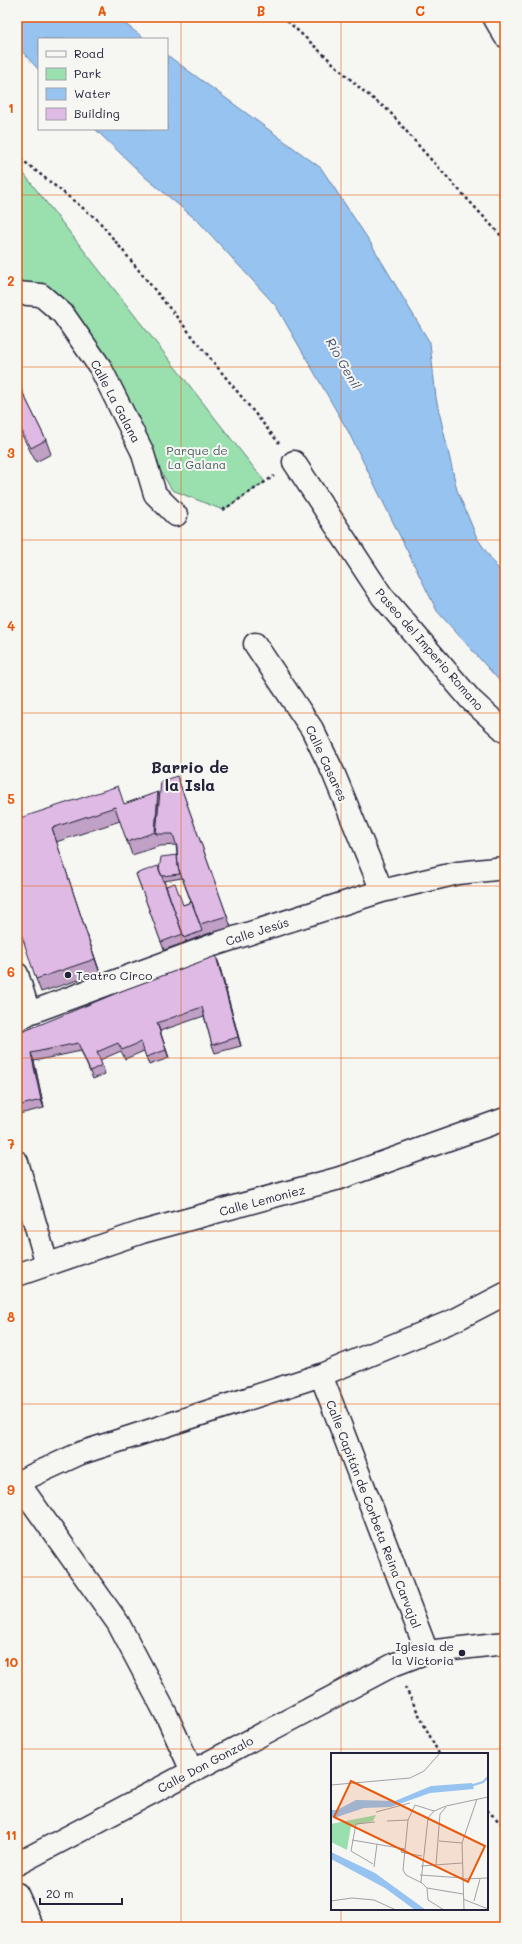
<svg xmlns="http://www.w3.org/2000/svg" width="522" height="1944" font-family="Mali,sans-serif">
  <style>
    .green { fill: #99e0ae; stroke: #5e8174 }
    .water { fill: #96c3f0; stroke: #6883a8 }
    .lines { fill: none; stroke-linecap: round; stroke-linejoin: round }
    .street-casing { stroke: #22223b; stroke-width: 25 }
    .secondary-casing { stroke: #22223b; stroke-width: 25 }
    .path { stroke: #22223b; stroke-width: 2.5; stroke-dasharray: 3 3; stroke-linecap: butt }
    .street { stroke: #f6f6f2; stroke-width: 22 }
    .secondary { stroke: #f6f6f2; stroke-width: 22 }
    .wall { fill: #c0a0c4; stroke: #22223b; fill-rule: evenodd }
    .shaded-wall { fill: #9c82a0; stroke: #22223b }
    .building { fill: #dfbae4; stroke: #22223b }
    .grid { fill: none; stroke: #e8590c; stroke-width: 1; stroke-opacity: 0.55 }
    .poi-dot { fill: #22223b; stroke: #f6f6f2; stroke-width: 1.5 }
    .labels { text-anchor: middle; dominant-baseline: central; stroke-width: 4; stroke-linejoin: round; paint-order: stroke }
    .street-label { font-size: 12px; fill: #22223b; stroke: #f6f6f2 }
    .park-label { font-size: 12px; fill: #465b5e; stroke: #f6f6f2 }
    .poi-label { font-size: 12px; fill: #22223b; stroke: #f6f6f2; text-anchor: start }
    .water-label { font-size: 13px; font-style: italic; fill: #455271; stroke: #f6f6f2 }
    .district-label { font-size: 16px; font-weight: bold; fill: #22223b; stroke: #f6f6f2 }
    .inset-river { fill: none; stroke: #96c3f0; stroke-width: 2 }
    .inset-road { fill: none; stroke: #a1a1a9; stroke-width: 1 }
    .view { fill: #e8590c; fill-opacity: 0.15; stroke: #e8590c; stroke-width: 2 }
    .inset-edge { fill: none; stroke: #22223b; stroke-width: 2 }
    .neatline { fill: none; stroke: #e8590c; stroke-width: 1.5 }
    .grid-label { font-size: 13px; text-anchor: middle; font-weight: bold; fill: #e8590c }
  </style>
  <rect width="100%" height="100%" fill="#f6f6f2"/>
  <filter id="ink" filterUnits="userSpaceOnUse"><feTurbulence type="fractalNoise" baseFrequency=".025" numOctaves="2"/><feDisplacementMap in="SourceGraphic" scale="8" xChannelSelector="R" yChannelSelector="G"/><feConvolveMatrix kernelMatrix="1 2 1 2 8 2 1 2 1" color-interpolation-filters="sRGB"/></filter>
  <g filter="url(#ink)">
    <!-- green -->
    <path class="green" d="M17 165 265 482 223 510 172 490 79 336 17 276Z"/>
    <!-- water -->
    <path class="water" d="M17 17H116L145 39H39V70L17 46Z
      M167 55 321 168 370 242 430 343 436 398 457 490 477 538 505 579V687L437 611 348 431 276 306 199 222 145 177 95 129H167Z"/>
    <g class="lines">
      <defs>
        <path id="street" d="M17 293 41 295 63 314 100 367 142 451 155 494 176 515
          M294 462 382 596 471 700 505 731
          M255 644 312 729 333 772 382 891
          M17 974 29 1013
          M17 1020 29 1013 219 943 382 891 458 873 505 868
          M17 1162 47 1264
          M321 1375 427 1652
          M17 1481 118 1623 166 1714 192 1771
          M18 1482 81 1453 321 1375 455 1320 505 1294
          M17 1894 32 1927"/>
        <path id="secondary" d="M494 17 505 36
          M17 1275 142 1232 340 1178 505 1119
          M17 1864 393 1665 427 1652 505 1643"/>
      </defs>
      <!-- street casing -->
      <use href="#street" class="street-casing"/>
      <!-- secondary casing -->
      <use href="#secondary" class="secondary-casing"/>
      <!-- path -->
      <path class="path" d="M283 17 362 90 389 111 425 153 505 240
        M17 154 21 159 98 220 279 443
        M223 510 274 476
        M405 1687 439 1754
        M487 1810 505 1827"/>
      <!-- street -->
      <use href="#street" class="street"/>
      <!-- secondary -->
      <use href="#secondary" class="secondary"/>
    </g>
    <!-- wall -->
    <path class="wall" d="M17 381 46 440 51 454 36 462 17 426Z
      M177 776 231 927 204 935 186 942V940V942L164 950 136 874 159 870 177 855 176 845 160 846 132 855 120 821 56 842 100 973 41 992 36 979 17 819 125 804 158 792 160 797ZM182 878 191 902 183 905 166 886 164 881Z
      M216 956 219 964 241 1046 215 1053 212 1045 204 1016 160 1031 169 1058 149 1065 144 1051 125 1059 121 1051 100 1060 105 1074 93 1079 81 1051 34 1061 44 1108 19 1114 17 1109V1034Z"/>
    <!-- shaded-wall -->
    <path class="shaded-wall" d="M158 792 163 806 156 834 155 832Z
      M52 828 56 842 100 973 95 959Z
      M216 956 219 964 241 1046 238 1037Z
      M157 1023 160 1031 169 1058 166 1050Z
      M31 1053 34 1061 44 1108 41 1100Z"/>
    <!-- building -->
    <path class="building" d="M17 381 46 440 31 448 17 422Z
      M177 776 227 916 200 924 178 867 177 847 173 834H156L161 781Z
      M118 786 124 804 158 792 155 832 127 842 115 807 52 828 95 959 36 979 17 921V819Z
      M177 855 178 867 180 874 162 876 159 870 161 857Z
      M158 866 183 934 161 942 136 874Z
      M175 883 183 905 192 902 202 931 184 938 166 886Z
      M216 956 238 1037 212 1045 202 1007 157 1023 166 1050 146 1057 141 1042 122 1050 118 1043 97 1052 102 1065 90 1071 78 1043 31 1053 41 1100 17 1106V1034L124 990Z"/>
  </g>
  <!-- grid -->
  <path class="grid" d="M181 17V1927M341 17V1754M17 195H505M17 367H505M17 540H505M17 713H505M17 886H505M17 1058H505M17 1231H505M17 1404H505M17 1577H505M17 1749H505M341 1909V1927"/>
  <!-- markers -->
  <g class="poi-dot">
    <circle cx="68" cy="975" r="4"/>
    <circle cx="462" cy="1653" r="4"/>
  </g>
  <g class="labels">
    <!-- street labels -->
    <g class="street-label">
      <text transform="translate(116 401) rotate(62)">Calle La Galana</text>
      <text transform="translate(430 649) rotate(49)">Paseo del Imperio Romano</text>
      <text transform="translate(327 763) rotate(65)">Calle Casares</text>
      <text transform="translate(257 931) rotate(-18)">Calle Jesús</text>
      <text transform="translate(262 1200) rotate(-15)">Calle Lemoniez</text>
      <text transform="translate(374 1514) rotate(69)">Calle Capitán de Corbeta Reina Carvajal</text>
      <text transform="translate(205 1764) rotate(-28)">Calle Don Gonzalo</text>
    </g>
    <!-- park labels -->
    <g class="park-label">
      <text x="197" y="450">Parque de<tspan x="197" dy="14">La Galana</tspan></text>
    </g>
    <!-- poi labels -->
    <g class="poi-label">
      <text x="76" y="975">Teatro Circo</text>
      <text x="454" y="1646" text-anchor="end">Iglesia de<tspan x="454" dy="14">la Victoria</tspan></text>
    </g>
    <!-- water labels -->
    <g class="water-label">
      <text transform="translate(344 363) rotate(60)">Río Genil</text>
    </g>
    <!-- district labels -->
    <g class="district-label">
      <text x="190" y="766">Barrio de<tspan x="190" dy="18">la Isla</tspan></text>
    </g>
  </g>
  <!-- overview -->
  <g transform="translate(331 1753)">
    <rect width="157" height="157" fill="#f6f6f2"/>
    <path d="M45 62 42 68 20 73 16 97 0 89V71Z" fill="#99e0ae"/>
    <path d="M141 30 143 36 99 40 60 54 33 55 6 64H0V57H6L25 47 64 48 100 33ZM0 99 44 120 95 157H84L54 135 0 106Z" fill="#96c3f0"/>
    <path class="inset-river" d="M136 34 152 29 157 24"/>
    <path class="inset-road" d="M0 32 79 25 93 18 109 0M45 59 79 50M56 68 77 67M21 87 74 96M108 88 131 90M71 96H73V100L70 99ZM74 100 91 103M42 111 20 98 25 71 44 69M105 112 109 61 115 54M90 113 131 110M43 114 46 91M89 122 132 125M132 126 157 125M91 130 75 122 72 117 77 67 84 52 103 58M96 135 97 147 113 157M132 141 96 135 90 129 97 65 103 58 115 53 157 44M132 146 157 156M0 148 21 145 43 147 65 157M143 148 149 126M133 157 131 90 146 46"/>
    <path class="view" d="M20 28 154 93 137 129 3 64Z"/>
    <rect width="157" height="157" class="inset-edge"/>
  </g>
  <!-- margin -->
  <rect width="522" height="1944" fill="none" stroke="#f6f6f2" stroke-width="44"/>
  <!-- legend -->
  <rect x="38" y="38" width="130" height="92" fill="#f6f6f2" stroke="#a1a1a9"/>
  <rect x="46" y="51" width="20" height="6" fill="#f6f6f2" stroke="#a1a1a9"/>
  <text x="74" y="58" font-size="12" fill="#22223b">Road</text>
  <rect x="46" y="68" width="20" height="12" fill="#99e0ae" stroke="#a1a1a9"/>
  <text x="74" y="78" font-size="12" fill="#22223b">Park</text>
  <rect x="46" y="88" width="20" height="12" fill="#96c3f0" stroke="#a1a1a9"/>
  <text x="74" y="98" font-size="12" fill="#22223b">Water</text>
  <rect x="46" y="108" width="20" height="12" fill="#dfbae4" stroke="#a1a1a9"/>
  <text x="74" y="118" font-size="12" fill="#22223b">Building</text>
  <!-- scale -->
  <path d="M40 1898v6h82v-6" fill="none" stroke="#22223b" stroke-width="2"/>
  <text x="46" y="1898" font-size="12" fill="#22223b" stroke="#f6f6f2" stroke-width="3" paint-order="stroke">20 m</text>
  <rect x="22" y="22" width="478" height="1900" class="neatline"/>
  <g class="grid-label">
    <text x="102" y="16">A</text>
    <text x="261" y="16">B</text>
    <text x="420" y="16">C</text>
    <text x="11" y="113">1</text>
    <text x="11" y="286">2</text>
    <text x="11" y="458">3</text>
    <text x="11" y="631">4</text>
    <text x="11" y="804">5</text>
    <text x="11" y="977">6</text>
    <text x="11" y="1149">7</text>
    <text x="11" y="1322">8</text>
    <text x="11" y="1495">9</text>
    <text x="11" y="1667">10</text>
    <text x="11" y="1840">11</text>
  </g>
</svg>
